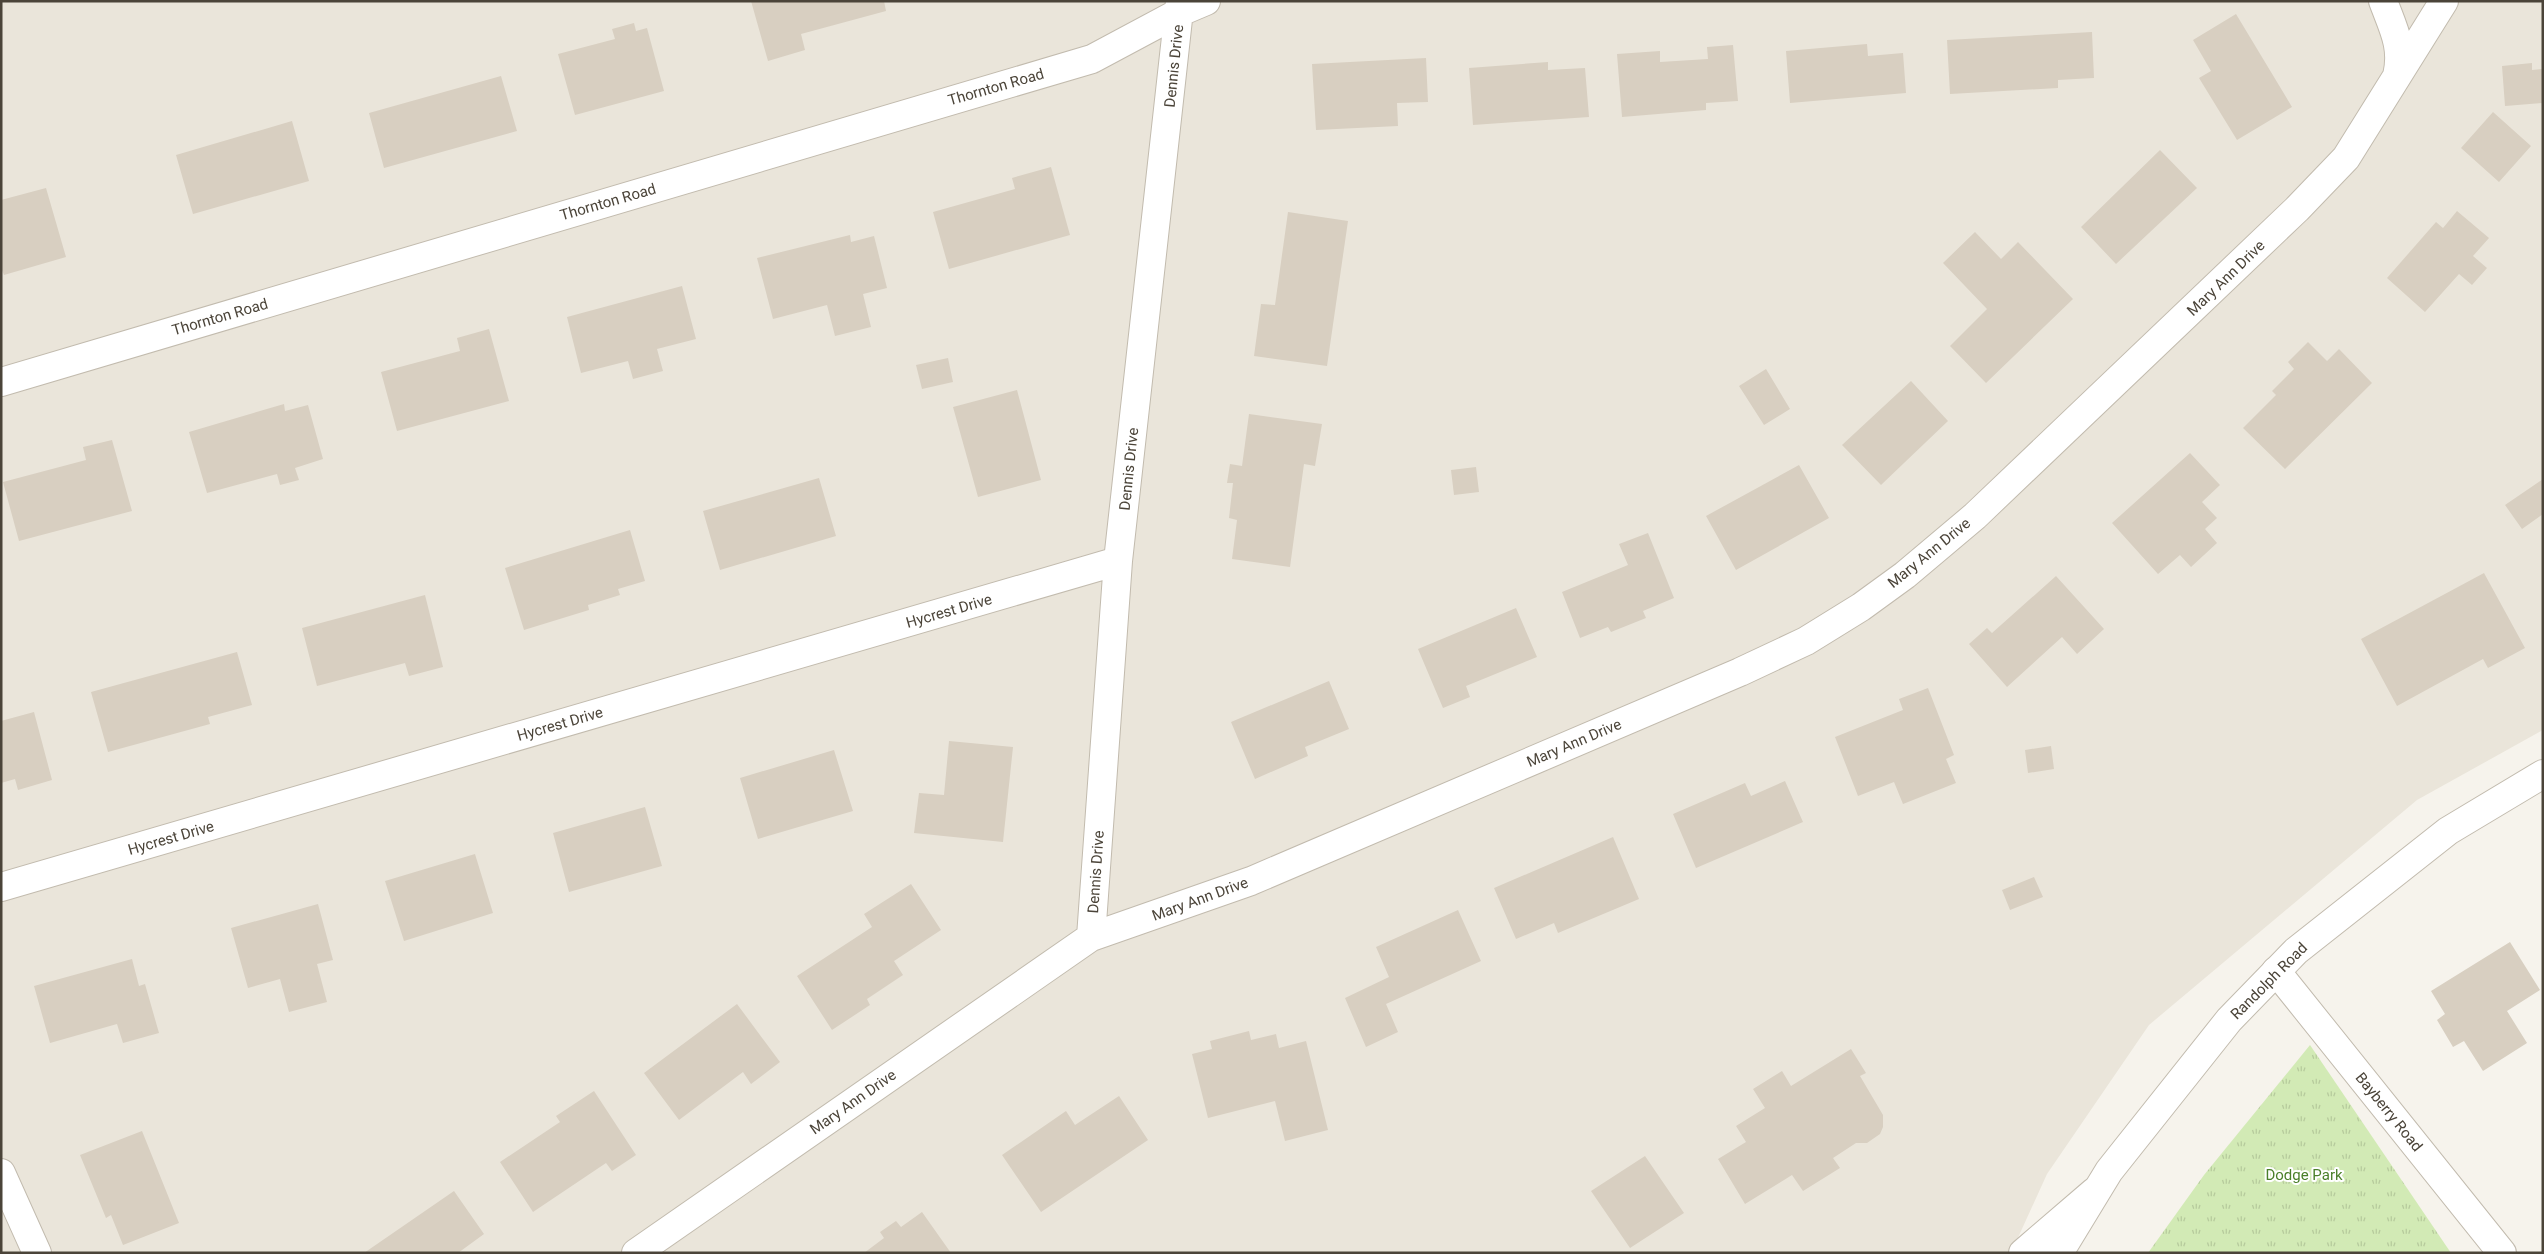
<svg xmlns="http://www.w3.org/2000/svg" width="2544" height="1254" font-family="Roboto,sans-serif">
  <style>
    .residential { fill: #eae5da }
    .park { fill: url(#park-tufts) }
    .building { fill: #d8cfc1 }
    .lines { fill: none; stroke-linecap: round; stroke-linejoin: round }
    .minor-casing { stroke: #c2bbae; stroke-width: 30 }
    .tertiary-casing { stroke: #c2bbae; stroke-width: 30 }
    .minor { stroke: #fff; stroke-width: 28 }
    .tertiary { stroke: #fff; stroke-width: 28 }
    .labels { text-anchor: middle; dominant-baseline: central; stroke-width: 4; stroke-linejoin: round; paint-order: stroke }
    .street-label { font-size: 15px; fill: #4b4439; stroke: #fff }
    .park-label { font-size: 15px; fill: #4a7f2a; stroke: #fff }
  </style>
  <defs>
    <pattern id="park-tufts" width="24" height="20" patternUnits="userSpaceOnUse" patternTransform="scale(1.25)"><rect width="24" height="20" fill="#d2eab5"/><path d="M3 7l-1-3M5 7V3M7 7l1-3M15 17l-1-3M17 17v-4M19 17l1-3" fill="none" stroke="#b6ca9c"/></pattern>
  </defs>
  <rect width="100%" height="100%" fill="#f6f3ec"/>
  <!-- residential -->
  <path class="residential" d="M1 1H2543V730L2417 800 2149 1025 2047 1174 2011 1253H1Z"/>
  <!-- park -->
  <path class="park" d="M2310 1045 2451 1253H2148L2204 1175Z"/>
  <!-- building -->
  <path class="building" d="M751 1H884L886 11 801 34 805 50 768 61Z
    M2236 14 2292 107 2237 140 2199 78 2211 71 2193 40Z
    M634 23 636 31 647 28 664 91 575 115 558 54 615 39 612 29Z
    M2092 32 2094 78 2058 80V88L1950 94 1947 40Z
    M1867 44 1868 56 1903 53 1906 93 1790 103 1786 51Z
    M1733 45 1738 101 1706 103V110L1622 117 1617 54 1660 51V62L1708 59 1707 47Z
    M1426 58 1428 102 1397 103 1398 126 1316 130 1312 64Z
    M1548 62V70L1585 68 1589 117 1473 125 1469 68Z
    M2532 63V70L2543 69V103L2505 106 2502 66Z
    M501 76 517 131 384 168 369 113Z
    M2493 112 2531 146 2499 182 2461 148Z
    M292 121 309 181 193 214 176 155Z
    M2160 150 2197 188 2116 264 2081 227Z
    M1051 167 1070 235 949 269 933 212 1015 189 1012 178Z
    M46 188 66 257 4 275 1 268V200Z
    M2457 211 2489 238 2473 256 2487 268 2472 285 2459 274 2425 312 2387 278 2436 222 2443 228Z
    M1288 212 1348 221 1327 366 1254 356 1261 304 1275 305Z
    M1975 232 2001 259 2018 242 2073 299 1986 383 1950 346 1987 309 1943 263Z
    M850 235 851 242 874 236 887 288 863 294 871 327 835 336 827 305 773 319 757 258Z
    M682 286 696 339 657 349 663 371 633 379 628 361 581 373 567 317Z
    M489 329 509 401 397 431 381 372 460 351 457 338Z
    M2308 342 2327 361 2339 349 2372 383 2285 469 2243 428 2276 395 2272 391 2294 369 2288 362Z
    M948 358 953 382 922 389 916 365Z
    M1766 369 1790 409 1764 425 1739 386Z
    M1911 381 1948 421 1881 485 1842 445Z
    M1017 390 1041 480 978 497 953 407Z
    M284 404 285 411 308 405 323 459 295 468 299 480 280 485 277 474 207 493 189 432Z
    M1249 414 1322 424 1315 466 1304 464 1290 567 1232 559 1237 520 1229 518 1233 483H1227L1230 464 1242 466Z
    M112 440 132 511 19 541 3 482 86 460 83 447Z
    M2190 453 2220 485 2202 502 2217 518 2205 529 2217 543 2191 567 2180 555 2158 574 2112 523Z
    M1799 465 1829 518 1736 570 1706 516Z
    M1476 467 1479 492 1454 495 1451 470Z
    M819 478 836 536 720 570 703 511Z
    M2543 479V514L2522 529 2505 505Z
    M630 530 645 581 618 589 620 595 588 605 589 610 524 630 505 568Z
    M1648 533 1674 598 1643 611 1646 618 1611 632 1608 627 1580 638 1562 592 1628 565 1619 544Z
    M2484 573 2525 648 2488 668 2483 659 2397 706 2361 639Z
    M2056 576 2104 629 2077 654 2062 637 2007 687 1969 644 1987 628 1992 633Z
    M425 595 443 667 409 676 405 663 317 686 302 628Z
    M1516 608 1537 657 1466 686 1470 697 1443 708 1418 649Z
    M237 652 252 705 208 717 210 724 108 752 91 692Z
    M1329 681 1349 729 1305 747 1308 756 1255 779 1231 722Z
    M1928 688 1954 755 1946 759 1956 783 1903 804 1894 782 1858 796 1835 737 1903 710 1899 699Z
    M34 712 52 780 18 790 15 779 1 783V721Z
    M949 741 1013 747 1003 842 914 833 919 793 944 795Z
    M2051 746 2054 769 2028 773 2025 750Z
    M834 750 853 811 758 839 740 778Z
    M1785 781 1803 822 1696 868 1673 814 1745 783 1751 796Z
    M645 807 662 866 569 892 553 833Z
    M1613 837 1639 899 1558 933 1554 923 1516 939 1494 888Z
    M475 854 493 913 404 941 385 881Z
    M2034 877 2043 897 2010 910 2002 890Z
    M911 884 941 930 894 961 903 975 867 999 870 1005 832 1030 797 976 872 927 864 914Z
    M318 904 333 960 317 964 327 1002 289 1012 280 979 248 988 231 928Z
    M1458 910 1481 961 1386 1004 1398 1032 1366 1047 1345 998 1389 977 1376 947Z
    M2510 942 2540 990 2507 1011 2527 1043 2483 1071 2464 1041 2453 1047 2437 1020 2445 1014 2431 991Z
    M132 959 139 986 145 984 159 1033 123 1043 117 1024 50 1043 34 986Z
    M737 1004 780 1062 751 1084 743 1072 679 1120 644 1073Z
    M1249 1031 1251 1040 1276 1034 1279 1048 1306 1041 1328 1130 1285 1141 1275 1101 1208 1118 1192 1054 1212 1049 1210 1041Z
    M1851 1049 1866 1073 1860 1076 1883 1115V1127L1880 1134 1867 1143H1856L1833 1158 1840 1168 1803 1191 1792 1175 1745 1204 1718 1159 1746 1142 1736 1126 1765 1108 1753 1089 1782 1071 1791 1086Z
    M594 1091 636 1155 612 1171 606 1163 533 1212 500 1162 560 1122 556 1116Z
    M1119 1096 1148 1140 1041 1212 1002 1155 1066 1111 1075 1125Z
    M142 1131 179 1223 123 1245 111 1215 106 1218 80 1155Z
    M1645 1156 1684 1213 1630 1248 1591 1191Z
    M454 1191 484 1234 458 1253H364Z
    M922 1212 951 1253H864L884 1238 880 1232 896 1221 901 1227Z"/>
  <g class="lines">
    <defs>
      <path id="minor" d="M2383 1C2393 28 2404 47 2397 76
        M1 382 1092 59 1180 12 1206 1
        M1 887 1118 561
        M1091 937 1118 561 1180 1
        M2276 971 2502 1253
        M1 1173 37 1253
        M636 1253 1091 937 1251 881 1740 672 1806 641 1861 607 1905 575 1975 516 2297 209 2346 158 2444 1
        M2023 1253 2094 1192"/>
      <path id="tertiary" d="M2059 1253 2109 1171 2229 1020 2296 951 2448 831 2543 774"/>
    </defs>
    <!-- minor casing -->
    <use href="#minor" class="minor-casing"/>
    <!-- tertiary casing -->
    <use href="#tertiary" class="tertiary-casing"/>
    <!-- minor -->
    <use href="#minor" class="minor"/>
    <!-- tertiary -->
    <use href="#tertiary" class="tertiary"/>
  </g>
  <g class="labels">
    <!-- street labels -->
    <g class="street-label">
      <text transform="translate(1174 66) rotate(-84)">Dennis Drive</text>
      <text transform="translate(996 87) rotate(-16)">Thornton Road</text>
      <text transform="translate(608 202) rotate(-16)">Thornton Road</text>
      <text transform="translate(2226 278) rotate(-44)">Mary Ann Drive</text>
      <text transform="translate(220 317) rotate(-16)">Thornton Road</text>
      <text transform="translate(1129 469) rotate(-84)">Dennis Drive</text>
      <text transform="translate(1929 553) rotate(-39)">Mary Ann Drive</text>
      <text transform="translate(949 611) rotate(-16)">Hycrest Drive</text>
      <text transform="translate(560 724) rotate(-16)">Hycrest Drive</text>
      <text transform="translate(1574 743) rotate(-23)">Mary Ann Drive</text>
      <text transform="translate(171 838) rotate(-16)">Hycrest Drive</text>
      <text transform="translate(1096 872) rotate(-86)">Dennis Drive</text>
      <text transform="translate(1200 899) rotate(-20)">Mary Ann Drive</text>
      <text transform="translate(2269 981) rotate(-45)">Randolph Road</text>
      <text transform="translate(853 1102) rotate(-35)">Mary Ann Drive</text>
      <text transform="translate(2389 1112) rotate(51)">Bayberry Road</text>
    </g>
    <!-- park labels -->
    <g class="park-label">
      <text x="2304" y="1175">Dodge Park</text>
    </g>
  </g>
  <!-- border -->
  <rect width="2544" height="1254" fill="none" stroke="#4b4439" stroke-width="5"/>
</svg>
